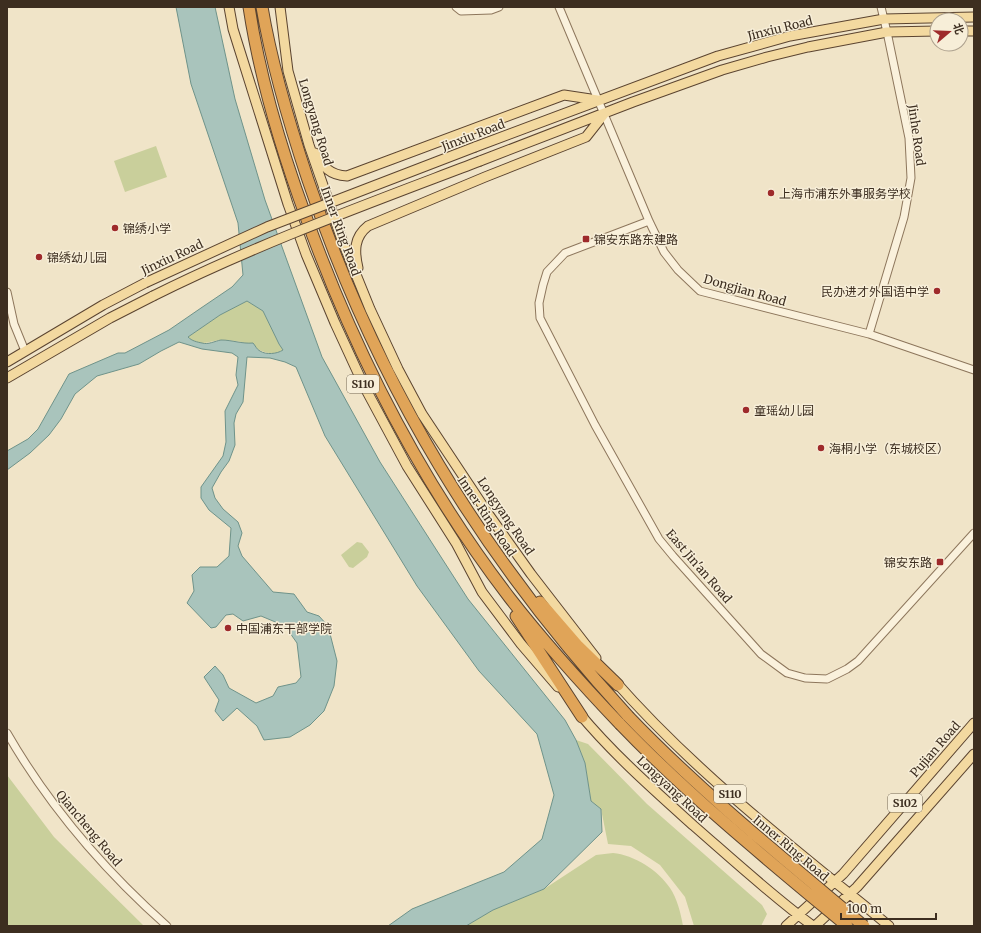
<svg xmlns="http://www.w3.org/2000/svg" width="981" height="933" font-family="Merriweather,'Noto Sans SC',serif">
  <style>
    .green { fill: #c9cf9b }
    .water { fill: #a9c4bc; stroke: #6f938a; fill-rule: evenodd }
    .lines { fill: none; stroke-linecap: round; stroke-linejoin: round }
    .minor-casing { stroke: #8d765c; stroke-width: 9 }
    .major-casing { stroke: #5b4430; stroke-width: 11 }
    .highway-casing { stroke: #5b4430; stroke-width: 13 }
    .minor { stroke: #faf1dc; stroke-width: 7 }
    .major { stroke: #f3d9a0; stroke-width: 9 }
    .highway { stroke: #e0a458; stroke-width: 11 }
    .major-bridge-casing { stroke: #5b4430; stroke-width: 11; stroke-linecap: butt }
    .highway-bridge-casing { stroke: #5b4430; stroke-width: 13; stroke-linecap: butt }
    .major-bridge { stroke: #f3d9a0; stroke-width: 9 }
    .highway-bridge { stroke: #e0a458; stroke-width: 11 }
    .poi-dot { fill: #9e2a2b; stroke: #f7eed8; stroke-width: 1.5 }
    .labels { text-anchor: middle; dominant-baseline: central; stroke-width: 3; stroke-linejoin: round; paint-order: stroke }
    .shield { fill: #f7eed8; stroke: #756857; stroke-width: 1 }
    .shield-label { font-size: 11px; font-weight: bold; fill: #3d2e20 }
    .street-label { font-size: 12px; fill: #3d2e20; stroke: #f7eed8 }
    .poi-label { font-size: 12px; fill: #3d2e20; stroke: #f7eed8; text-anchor: start }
  </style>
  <rect width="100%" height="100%" fill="#f0e4c8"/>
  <!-- green -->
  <path class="green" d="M156 146 167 177 125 192 114 161Z
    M247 301 263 311 279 344 283 350C266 360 253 343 236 341 231 341 225 340 220 340 209 341 198 348 188 337L220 315Z
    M357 542 362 543 369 552 367 557 353 568 349 567 341 555Z
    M576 740 588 744 647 804 762 905 767 914 761 926H694L685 897 660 865 631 846 608 844 601 809 591 801 585 763Z
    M7 775 54 837 144 926H7Z
    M613 853C634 855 658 870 670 888 677 898 681 914 683 926H466L493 910 544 889 596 855Z"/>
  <!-- water -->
  <path class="water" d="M176 7H215L235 99 265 200 322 357 380 462 468 599 565 720 576 740 585 763 591 801 601 809 602 832 544 889 493 910 466 926H388L412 909 504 872 542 839 554 795 537 734 479 671 417 586 325 436 296 367 285 362 270 358 247 357 243 402 236 414 234 423 235 445 229 461 221 472 212 488 215 498 223 509 238 522 242 533 238 546 242 556 273 592 294 594 307 612 319 616 328 626 337 661 334 686 324 711 310 725 290 737 264 740 257 726 237 708 223 721 215 711 219 700 204 677 215 666 223 675 229 688 256 703 273 696 278 687 296 683 301 677 297 643 285 626 261 616 243 621 233 614 226 615 216 627 211 628 187 603 194 591 192 575 200 567H217L229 556 231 528 209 510 201 498V487L223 456 226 442 225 411 238 385 236 375 238 357 232 353 202 349 179 342 161 351 139 364 97 376 75 394 61 419 49 435 30 453 7 470V451L28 439 38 429 69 374 118 353H125L169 330 201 308 232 287 243 275 238 223 191 84ZM247 301 263 311 279 344 283 350C277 354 266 355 260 351 257 350 255 345 253 343 242 344 232 340 221 340 215 341 208 345 202 343 197 342 192 341 188 337L220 315Z"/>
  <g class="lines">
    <defs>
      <path id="minor" d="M456 7 461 11 491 10 499 7
        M559 7 649 221 664 252 678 270 700 291 869 334 974 370
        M649 221 565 253 547 272 543 285 539 303 540 318 595 425 659 539 673 556 761 654 787 673 805 678 827 679 847 669 858 661 974 533
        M7 292 14 324 25 351
        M869 334 904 217 911 178 909 138 887 32 881 7
        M7 733C49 806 104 870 167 926"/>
      <path id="major" d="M229 7 233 29 288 204 306 254 335 323 364 386 407 466 456 543 482 592 521 644 558 687
        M280 7 288 71 309 145 342 240 370 309 398 369 422 414 489 515 531 574 596 658
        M961 31H974
        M475 147 718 56 790 36 884 19 974 17
        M315 153C324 167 329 175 347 176L564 95 597 100
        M480 161 633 102 722 70 767 57 808 47 887 32 937 31
        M358 268C354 251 354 237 368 226L485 177 586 137 605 113
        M7 362 103 305 145 283
        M7 378 110 318 153 296
        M614 680C677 752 751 814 825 874 846 891 868 908 889 926
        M579 713C613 754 654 790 694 826 733 860 771 895 813 926
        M786 926 843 874 974 723
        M815 926 857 887 974 754"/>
      <path id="highway" d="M249 7C260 79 281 149 306 217 355 353 421 482 509 597 544 642 581 683 620 724
        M262 7C272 66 289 123 308 180 377 385 482 557 628 716
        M540 602 578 646 618 685
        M516 616 582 717"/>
    </defs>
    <!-- minor casing -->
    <use href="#minor" class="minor-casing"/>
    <!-- major casing -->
    <use href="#major" class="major-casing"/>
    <!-- highway casing -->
    <use href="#highway" class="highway-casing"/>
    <!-- minor -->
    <use href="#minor" class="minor"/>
    <!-- major -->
    <use href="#major" class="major"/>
    <!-- highway -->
    <use href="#highway" class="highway"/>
    <defs>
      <path id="major-bridge" d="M145 283 267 227 475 147
        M153 296C259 243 370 203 480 161"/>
      <path id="highway-bridge" d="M628 716C701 792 783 858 864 926
        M620 724C690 797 769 861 847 926"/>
    </defs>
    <!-- major-bridge casing -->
    <use href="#major-bridge" class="major-bridge-casing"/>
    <!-- highway-bridge casing -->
    <use href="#highway-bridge" class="highway-bridge-casing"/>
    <!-- major-bridge -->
    <use href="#major-bridge" class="major-bridge"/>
    <!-- highway-bridge -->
    <use href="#highway-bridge" class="highway-bridge"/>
  </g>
  <!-- markers -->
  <g class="poi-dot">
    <circle cx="771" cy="193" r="4"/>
    <circle cx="115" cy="228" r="4"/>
    <rect x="582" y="235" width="8" height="8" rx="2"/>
    <circle cx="39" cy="257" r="4"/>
    <circle cx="937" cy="291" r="4"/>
    <circle cx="746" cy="410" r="4"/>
    <circle cx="821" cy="448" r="4"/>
    <rect x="936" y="558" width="8" height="8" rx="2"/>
    <circle cx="228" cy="628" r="4"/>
  </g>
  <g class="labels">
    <!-- shield labels -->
    <g class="shield">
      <rect x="347" y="375" width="32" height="18" rx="3"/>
      <rect x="714" y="785" width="32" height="18" rx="3"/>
      <rect x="888" y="794" width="34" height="18" rx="3"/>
    </g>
    <g class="shield-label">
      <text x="363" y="384">S110</text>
      <text x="730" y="794">S110</text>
      <text x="905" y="803">S102</text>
    </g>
    <!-- street labels -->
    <g class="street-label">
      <text transform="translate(780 28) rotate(-14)">Jinxiu Road</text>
      <text transform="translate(316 122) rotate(73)">Longyang Road</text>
      <text transform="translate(473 135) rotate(-21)">Jinxiu Road</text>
      <text transform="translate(917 135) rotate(82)">Jinhe Road</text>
      <text transform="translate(341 231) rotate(70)">Inner Ring Road</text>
      <text transform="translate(172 257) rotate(-25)">Jinxiu Road</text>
      <text transform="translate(745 290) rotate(16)">Dongjian Road</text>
      <text transform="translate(487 516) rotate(56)">Inner Ring Road</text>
      <text transform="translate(506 516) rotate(56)">Longyang Road</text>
      <text transform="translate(699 566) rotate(49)">East Jin'an Road</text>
      <text transform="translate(935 749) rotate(-49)">Pujian Road</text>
      <text transform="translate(672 789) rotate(43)">Longyang Road</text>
      <text transform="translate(89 828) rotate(50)">Qiancheng Road</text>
      <text transform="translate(791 848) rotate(40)">Inner Ring Road</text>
    </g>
    <!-- poi labels -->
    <g class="poi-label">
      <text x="779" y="193">上海市浦东外事服务学校</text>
      <text x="123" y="228">锦绣小学</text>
      <text x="594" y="239">锦安东路东建路</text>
      <text x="47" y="257">锦绣幼儿园</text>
      <text x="929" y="291" text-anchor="end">民办进才外国语中学</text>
      <text x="754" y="410">童瑶幼儿园</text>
      <text x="829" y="448">海桐小学（东城校区）</text>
      <text x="932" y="562" text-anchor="end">锦安东路</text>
      <text x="236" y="628">中国浦东干部学院</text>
    </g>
  </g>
  <!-- border -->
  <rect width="981" height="933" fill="none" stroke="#3d2e20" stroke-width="16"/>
  <!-- north arrow -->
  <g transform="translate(949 32) rotate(71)"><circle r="19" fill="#f7eed8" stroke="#ada18e"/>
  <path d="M0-3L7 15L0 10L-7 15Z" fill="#9e2a2b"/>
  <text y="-6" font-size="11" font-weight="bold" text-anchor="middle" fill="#3d2e20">北</text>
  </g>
  <!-- scale -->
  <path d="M841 913v6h95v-6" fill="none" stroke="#3d2e20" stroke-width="2"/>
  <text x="847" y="913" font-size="12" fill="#3d2e20" stroke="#f7eed8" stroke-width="3" paint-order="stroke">100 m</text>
</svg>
